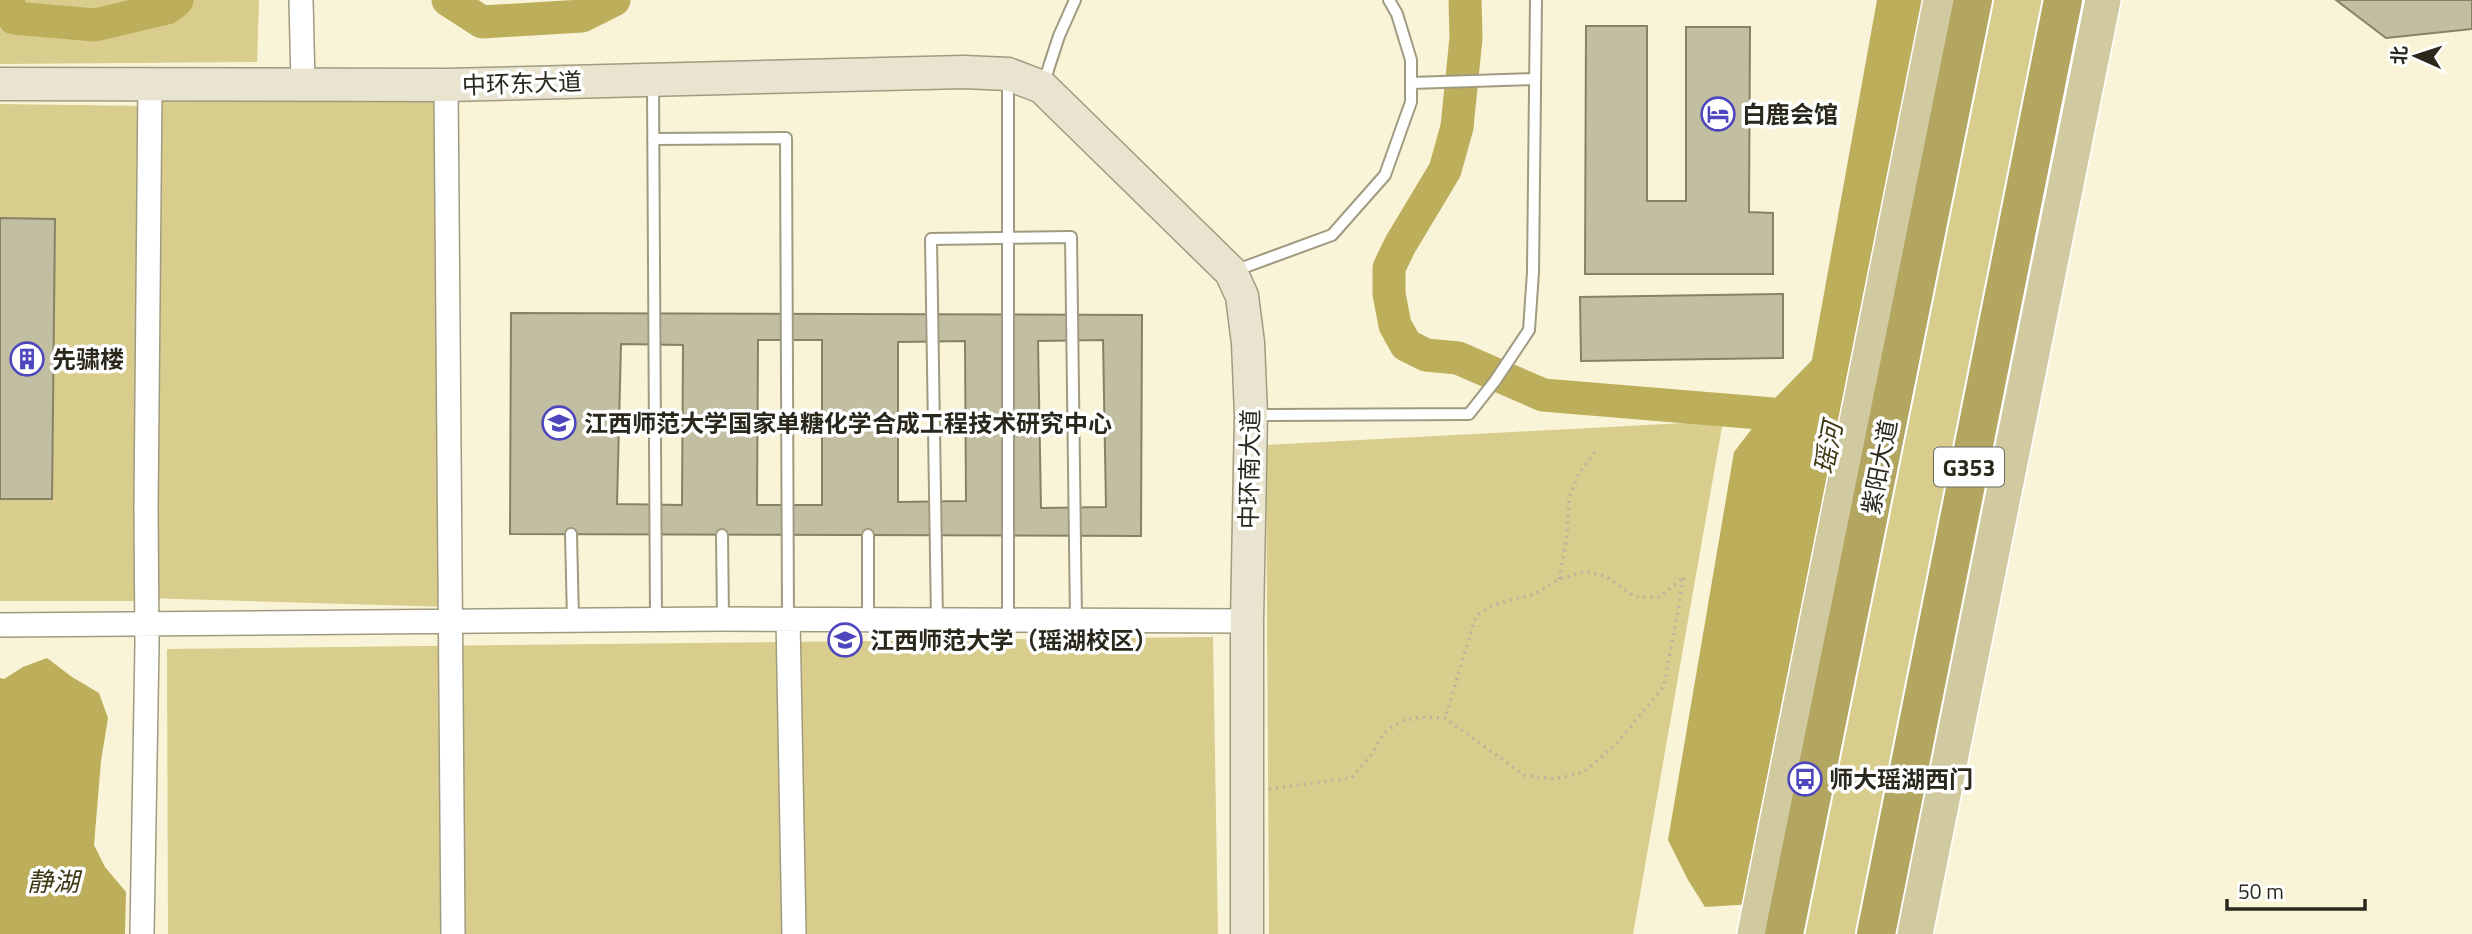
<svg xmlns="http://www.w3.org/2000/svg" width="2472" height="934" font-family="'Titillium Web','Noto Sans SC',sans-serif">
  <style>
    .green { fill: #d8cd8c }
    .water { fill: #bcae5b }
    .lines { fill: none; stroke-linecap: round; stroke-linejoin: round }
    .river { stroke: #bcae5b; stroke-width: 33 }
    .building { fill: #c2bea2; stroke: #868267; stroke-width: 2; fill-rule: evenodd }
    .lane-casing { stroke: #a09b80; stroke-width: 14 }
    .street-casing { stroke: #a09b80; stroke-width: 26 }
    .secondary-casing { stroke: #a09b80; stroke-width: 35 }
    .primary-casing { stroke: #fff; stroke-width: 38 }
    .highway-casing { stroke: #fff; stroke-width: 42 }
    .path { stroke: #b9b59d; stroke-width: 3.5; stroke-dasharray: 2 5; stroke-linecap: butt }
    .lane { stroke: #fff; stroke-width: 10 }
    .street { stroke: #fff; stroke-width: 23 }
    .secondary { stroke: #e8e4cf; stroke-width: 32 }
    .primary { stroke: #d1caa0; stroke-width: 35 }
    .highway { stroke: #b3a660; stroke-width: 38 }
    .labels { text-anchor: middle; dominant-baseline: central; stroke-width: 7; stroke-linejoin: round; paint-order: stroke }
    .shield { fill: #fff; stroke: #6a6861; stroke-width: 2 }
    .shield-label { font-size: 23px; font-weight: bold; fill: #2a281d }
    .street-label { font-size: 24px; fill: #2a281d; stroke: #fff }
    .poi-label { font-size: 24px; font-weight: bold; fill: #2a281d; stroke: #fff; text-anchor: start }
    .water-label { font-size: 26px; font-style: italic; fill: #3e3814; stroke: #fff }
  </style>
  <rect width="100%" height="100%" fill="#f9f4d7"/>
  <!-- green -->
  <path class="green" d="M0 0H259L257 62 0 64Z
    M1992 0H2048L1862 934H1801Z
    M150 84 446 85 449 607 145 598 141 601H0V499H52L55 220 0 218V104L148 106Z
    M1723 421 1633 934H1269L1266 445Z
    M1213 637 1218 934H168L167 649Z"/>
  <!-- water -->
  <path class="water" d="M1877 0H1930L1754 904 1705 907 1688 880 1668 840 1734 452 1777 396 1812 360Z
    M47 658 72 677 99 693 108 718 101 761 94 845 105 867 126 892 125 934H0V678L4 679 23 667Z"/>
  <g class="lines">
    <!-- river -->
    <path class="river" d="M7 0 14 18 95 25 167 8 177 0
      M448 0 482 22 582 16 614 0
      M1465 0 1466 38 1457 127 1445 170 1400 245 1389 268V294L1395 325 1406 345 1426 355 1458 358 1543 395 1808 417"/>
  </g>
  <!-- building -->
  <path class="building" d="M2336 0H2472V29L2386 38Z
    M1586 26H1647V201H1686V27H1750L1749 212 1773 213V274H1585Z
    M0 218 55 219 52 499H0Z
    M1783 294V358L1581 361 1580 297Z
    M511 313 1142 315 1141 536 510 534ZM758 340H822V505H757ZM1103 340 1106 507 1041 508 1038 341ZM965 341 966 501 898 502V342ZM621 344 683 345 682 505 617 504Z"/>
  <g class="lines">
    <defs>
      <path id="lane" d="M1008 77V620
        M653 83 656 619
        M1411 83 1535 79
        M1043 85 1059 36 1075 0
        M653 139 786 138 788 619
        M1234 271 1332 235 1385 175 1411 102V60L1397 14 1389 0
        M1255 415 1469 414 1495 381 1529 330 1533 272 1536 0
        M571 534 573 620
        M722 535 723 619
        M868 619V535
        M937 620 931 239 1071 237 1076 620"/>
      <path id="street" d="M301 0 303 84
        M446 85 453 934
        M788 619 794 934
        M0 625 723 619 1247 621
        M142 934 147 645 146 508 150 84"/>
      <path id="secondary" d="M0 84 446 85 964 72 1008 74 1042 87 1231 272 1242 296 1248 343 1251 415 1247 621V934"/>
      <path id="primary" d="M1755 934 1941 0
        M1915 934 2103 0"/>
      <path id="highway" d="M1784 934 1973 0
        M1876 934 2063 0"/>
    </defs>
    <!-- lane casing -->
    <use href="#lane" class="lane-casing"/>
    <!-- street casing -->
    <use href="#street" class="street-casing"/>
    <!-- secondary casing -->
    <use href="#secondary" class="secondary-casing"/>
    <!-- primary casing -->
    <use href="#primary" class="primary-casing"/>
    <!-- highway casing -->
    <use href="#highway" class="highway-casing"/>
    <!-- path -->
    <path class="path" d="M1559 579 1567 537 1569 498 1579 473 1595 452
      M1269 789 1351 778 1372 754 1383 734 1401 721 1421 717 1445 718 1524 775 1555 779 1584 772 1616 744 1664 686 1684 577 1660 597H1635L1607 577 1587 571 1559 579 1535 594 1493 605 1476 616 1445 718"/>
    <!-- lane -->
    <use href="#lane" class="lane"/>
    <!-- street -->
    <use href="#street" class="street"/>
    <!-- secondary -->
    <use href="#secondary" class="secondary"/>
    <!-- primary -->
    <use href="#primary" class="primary"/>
    <!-- highway -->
    <use href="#highway" class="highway"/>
  </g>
  <!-- icons -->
  <defs>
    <symbol id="hotel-ring" viewBox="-11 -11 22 22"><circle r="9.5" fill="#fff" stroke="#4d46bc" stroke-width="1.5"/><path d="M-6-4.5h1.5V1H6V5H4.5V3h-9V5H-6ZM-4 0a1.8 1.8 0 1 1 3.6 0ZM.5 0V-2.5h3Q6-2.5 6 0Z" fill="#4d46bc"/></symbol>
    <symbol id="building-ring" viewBox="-11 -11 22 22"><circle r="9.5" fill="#fff" stroke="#4d46bc" stroke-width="1.5"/><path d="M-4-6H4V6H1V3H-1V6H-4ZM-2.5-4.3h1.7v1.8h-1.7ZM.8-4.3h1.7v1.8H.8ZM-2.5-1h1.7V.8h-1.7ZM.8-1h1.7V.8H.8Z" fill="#4d46bc"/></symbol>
    <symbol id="university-ring" viewBox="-11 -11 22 22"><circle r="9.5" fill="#fff" stroke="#4d46bc" stroke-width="1.5"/><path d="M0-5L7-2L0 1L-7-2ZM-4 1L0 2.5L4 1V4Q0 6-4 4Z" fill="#4d46bc"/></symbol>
    <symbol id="bus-ring" viewBox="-11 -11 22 22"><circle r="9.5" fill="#fff" stroke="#4d46bc" stroke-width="1.5"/><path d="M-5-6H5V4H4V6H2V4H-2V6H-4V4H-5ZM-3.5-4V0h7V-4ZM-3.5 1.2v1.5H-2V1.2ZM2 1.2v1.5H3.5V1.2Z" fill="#4d46bc"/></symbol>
  </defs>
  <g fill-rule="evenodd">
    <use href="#hotel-ring" x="1699" y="95" width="38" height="38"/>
    <use href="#building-ring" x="8" y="340" width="38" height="38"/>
    <use href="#university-ring" x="540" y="404" width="38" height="38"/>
    <use href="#university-ring" x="826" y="621" width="38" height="38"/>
    <use href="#bus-ring" x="1786" y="760" width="38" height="38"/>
  </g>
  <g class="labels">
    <!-- shield labels -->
    <rect class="shield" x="1934" y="447.5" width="70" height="39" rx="5"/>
    <g class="shield-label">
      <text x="1969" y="467">G353</text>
    </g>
    <!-- street labels -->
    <g class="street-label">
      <text transform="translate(522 83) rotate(-2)">中环东大道</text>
      <text transform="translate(1879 467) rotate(-79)">紫阳大道</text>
      <text transform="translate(1249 469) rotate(-89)">中环南大道</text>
    </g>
    <!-- poi labels -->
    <g class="poi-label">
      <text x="1742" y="114">白鹿会馆</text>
      <text x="52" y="359">先骕楼</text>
      <text x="584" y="423">江西师范大学国家单糖化学合成工程技术研究中心</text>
      <text x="870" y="640">江西师范大学（瑶湖校区）</text>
      <text x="1829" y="779">师大瑶湖西门</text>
    </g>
    <!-- water labels -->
    <g class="water-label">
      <text transform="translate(1828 448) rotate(-79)">瑶河</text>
      <text x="53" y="881">静湖</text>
    </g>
  </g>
  <!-- north arrow -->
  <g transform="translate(2416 56) rotate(273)" stroke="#ffffff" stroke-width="5" paint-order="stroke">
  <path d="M0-5L12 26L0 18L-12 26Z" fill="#2a281d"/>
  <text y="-10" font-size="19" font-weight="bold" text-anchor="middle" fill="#2a281d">北</text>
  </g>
  <!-- scale -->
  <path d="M2227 899v10h138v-10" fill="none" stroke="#2a281d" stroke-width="3.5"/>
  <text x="2238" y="899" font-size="21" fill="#2a281d" stroke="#ffffff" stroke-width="5" paint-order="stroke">50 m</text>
</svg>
